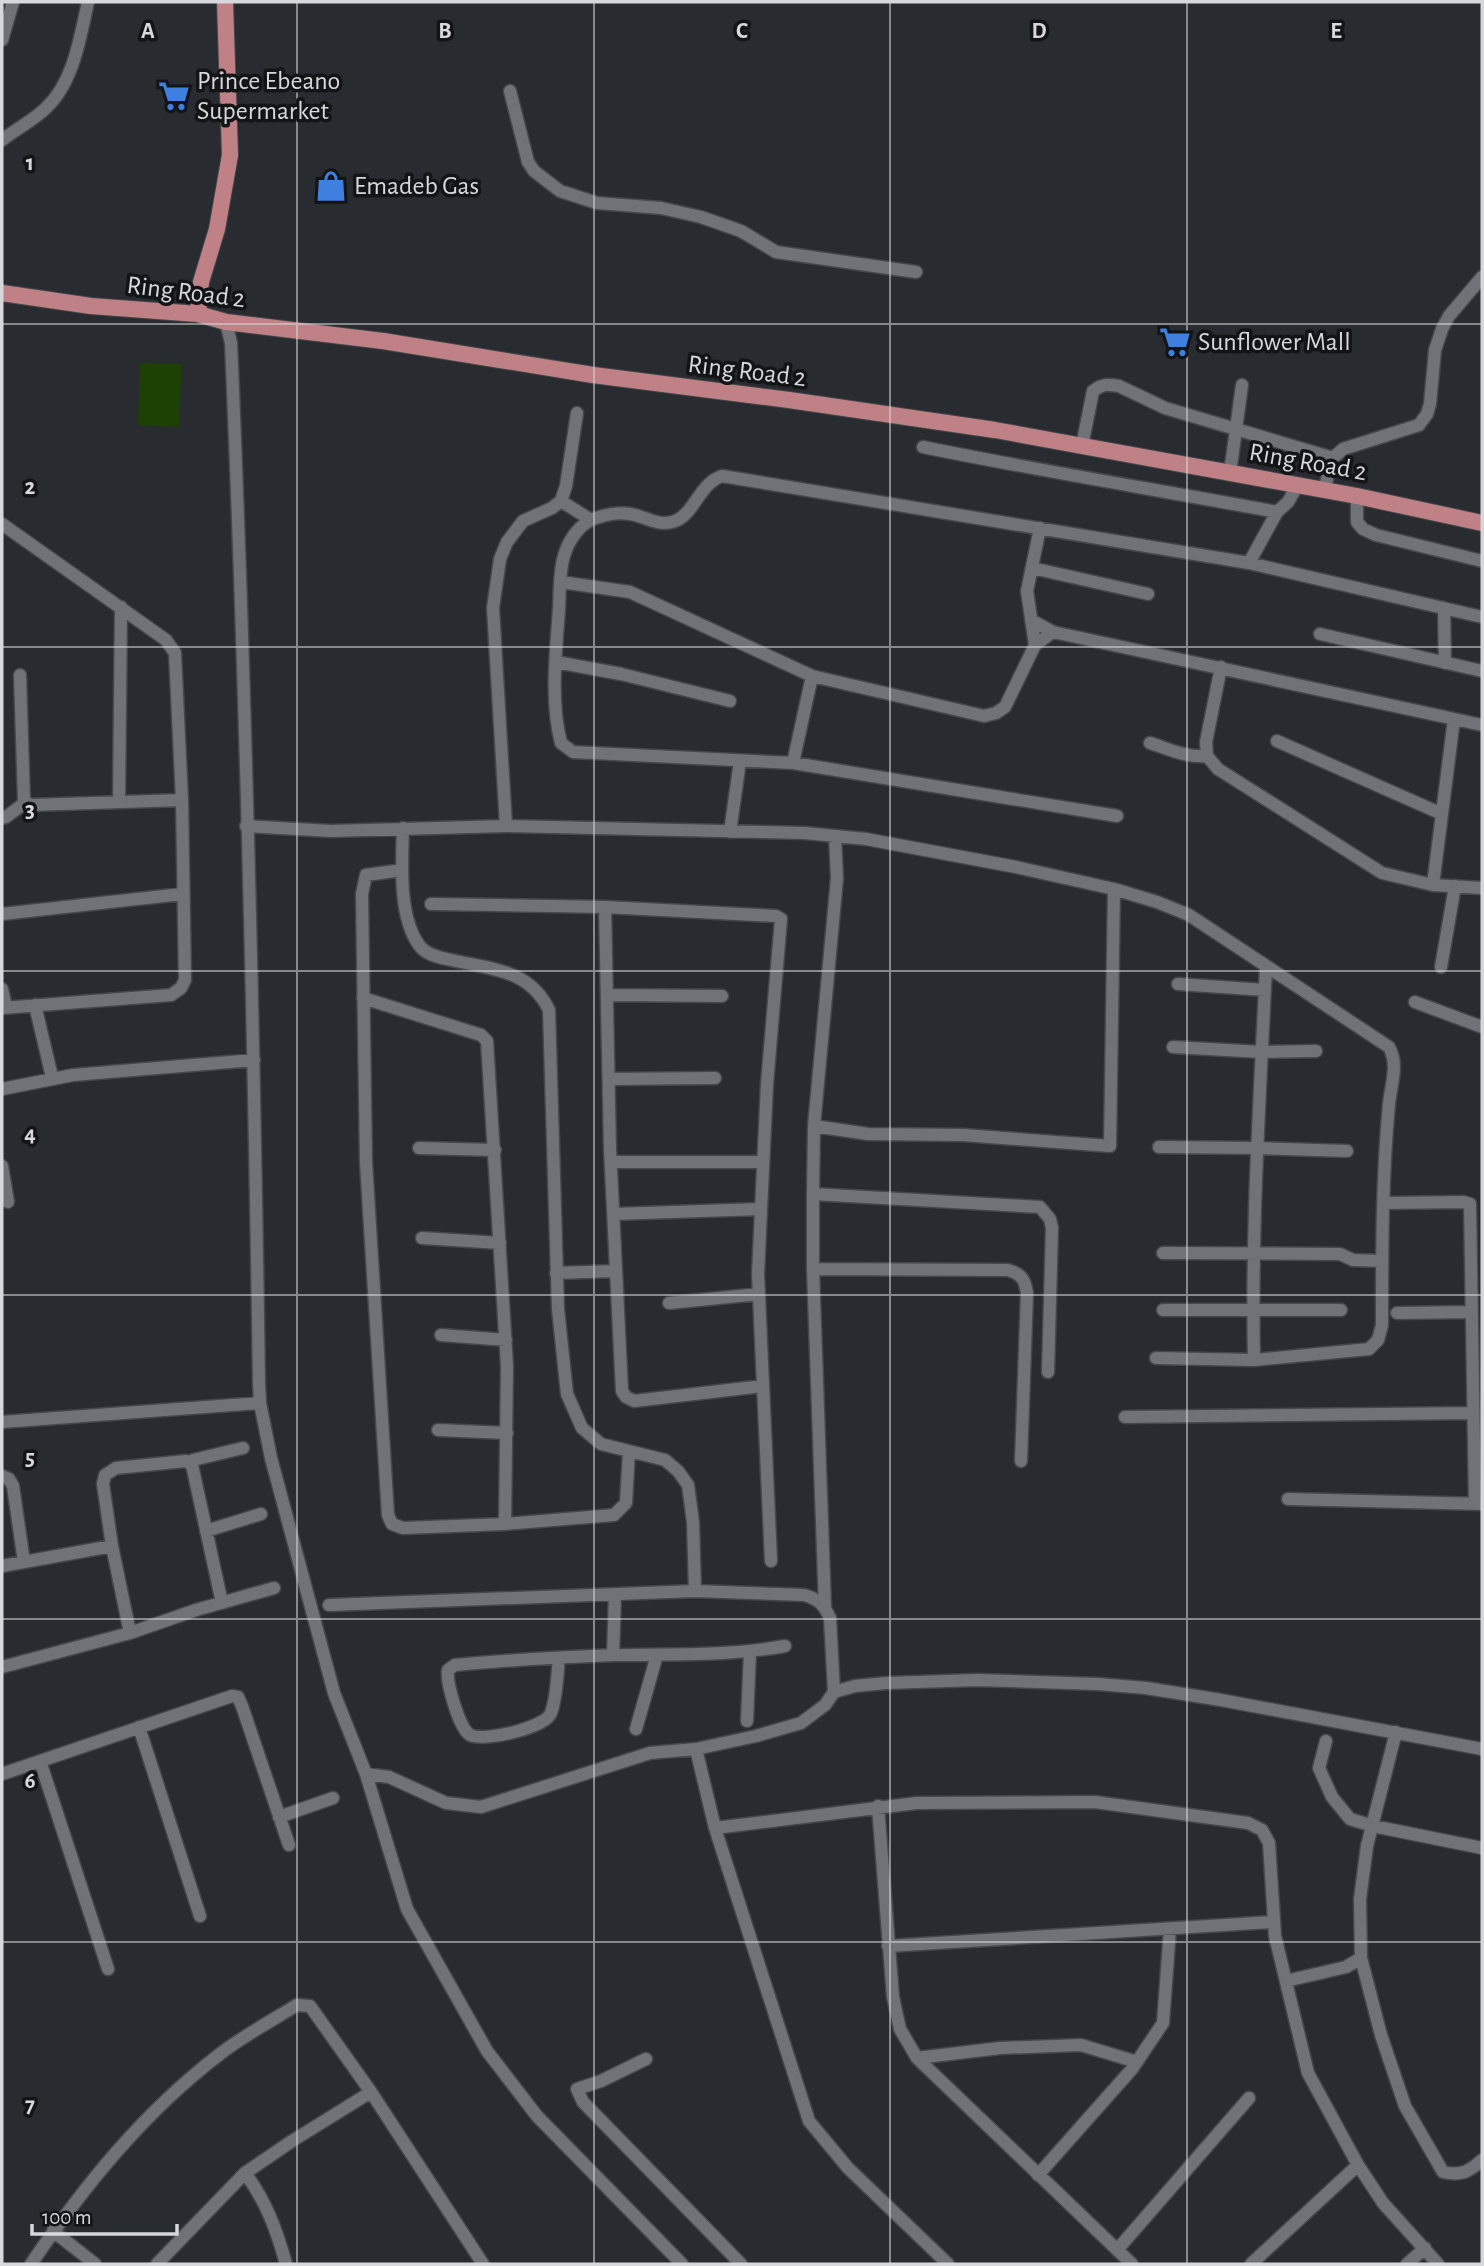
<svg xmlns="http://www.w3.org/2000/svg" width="1484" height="2266" font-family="'Alegreya Sans',sans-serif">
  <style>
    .green { fill: #1d4005 }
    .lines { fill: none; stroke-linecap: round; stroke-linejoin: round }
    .minor-casing { stroke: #44474b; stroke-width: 15 }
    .major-casing { stroke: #44474b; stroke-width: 18 }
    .minor { stroke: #6f7378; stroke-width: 12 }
    .major { stroke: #c08186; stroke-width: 16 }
    .grid { fill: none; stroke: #d6d8db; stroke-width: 2; stroke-opacity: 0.55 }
    .labels { text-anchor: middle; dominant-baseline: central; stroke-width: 7; stroke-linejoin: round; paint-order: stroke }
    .poi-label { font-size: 26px; fill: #d6d8db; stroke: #121416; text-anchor: start }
    .street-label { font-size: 26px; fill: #d6d8db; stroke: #121416 }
    .grid-label { font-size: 23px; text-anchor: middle; font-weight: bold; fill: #d6d8db; stroke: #121416; stroke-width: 7; stroke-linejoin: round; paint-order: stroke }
  </style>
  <rect width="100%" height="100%" fill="#282b30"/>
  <!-- green -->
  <path class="green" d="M140 363 182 364 179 427 138 425Z"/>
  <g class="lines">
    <defs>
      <path id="minor" d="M2 40 13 2
        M510 91 528 162 534 171 560 191 597 203 661 208 701 217 741 231 776 252 916 272
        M2 140C16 129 34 120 46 108 74 82 80 37 88 2
        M226 322 231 343C246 690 254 1037 259 1383L260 1403 271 1458 334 1693 366 1774 407 1909 487 2051 537 2116 682 2264
        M1082 446 1093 391C1102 384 1108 384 1119 386L1165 408 1333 458
        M923 447C1040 471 1159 490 1277 512
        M1230 473 1242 385
        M1324 490 1333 458 1343 449 1419 425 1427 414 1430 404 1435 350 1442 329 1449 316 1482 277
        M1357 496V522L1363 529 1376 535 1482 561
        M561 501 591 520
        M2 524 166 640 175 653 182 800 185 980 181 988 171 995 2 1008
        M1249 563 1277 512 1288 502 1297 486
        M1032 568 1148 594
        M561 582 630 592 812 676 984 716 996 713 1005 707 1035 645 1053 632
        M1444 608 1445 663
        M1031 620 1053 632 1482 725
        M1320 634 1482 671
        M1035 645 1027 591 1040 528
        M556 662 621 674 730 701
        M1221 667 1206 742 1207 756 1218 769 1382 873 1433 885 1482 888
        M20 675 24 801 31 805 182 800
        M1277 741 1442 814
        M1150 743C1169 749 1187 758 1207 756
        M793 763 812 676
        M119 801 121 607
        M1117 816 793 763 573 752 561 743C550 701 556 652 559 609 560 592 559 572 564 556 568 541 579 525 593 519 604 515 619 512 630 514 644 516 658 526 672 522 694 517 698 484 722 476L1249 563 1482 617
        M2 818 6 817 26 802
        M246 826 331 831 506 826 805 833 866 839 1016 867 1114 889 1157 902 1189 915 1389 1047C1399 1065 1391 1084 1389 1104 1382 1178 1382 1252 1382 1325L1378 1340 1369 1349 1254 1360 1156 1358
        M506 826 493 608 500 559 507 542 523 521 552 508 561 501 566 486 577 413
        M403 828C402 862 398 916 419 945 425 954 437 957 447 959 488 969 529 968 549 1010L558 1309 567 1394 582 1428 601 1444 665 1460 678 1471 688 1485 693 1522 695 1591
        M730 832 740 761
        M402 870 366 875 362 894 366 1162 388 1515 392 1524 403 1528 505 1524 614 1515 626 1503 629 1451
        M1433 885 1454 719
        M431 904 605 907 776 916 781 919 767 1084 758 1274 771 1561
        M605 907 610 1149 622 1391 626 1397 634 1401 763 1386
        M2 914 182 894
        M1441 967 1455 886
        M1178 984 1265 990
        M2 989 6 1007
        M607 995 722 996
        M363 998 481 1035 487 1041 507 1366 505 1524
        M1415 1002 1482 1027
        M35 1005 52 1077
        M1173 1047 1262 1052 1316 1051
        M609 1079 715 1078
        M2 1089 73 1075 254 1060
        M814 1126 868 1134 963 1135 1110 1146 1114 889
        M1159 1147 1257 1148 1347 1151
        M419 1148 495 1150
        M611 1162H763
        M2 1166 8 1202
        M813 1194 1040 1207 1050 1219 1052 1228 1048 1372
        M1383 1203 1464 1202 1470 1204 1475 1503
        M613 1214 761 1209
        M422 1238 500 1243
        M1163 1253 1340 1254 1353 1260 1382 1261
        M813 1269 1008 1270C1022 1274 1025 1280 1027 1293L1021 1461
        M556 1273 615 1271
        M669 1303 759 1294
        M1163 1310H1341
        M1397 1313 1471 1312
        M441 1335 506 1340
        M1254 1360C1251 1228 1260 1097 1266 966
        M1125 1417 1473 1413
        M2 1422 260 1403
        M438 1430 507 1433
        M189 1463 193 1460 243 1448
        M2 1476 9 1479 13 1486 24 1562
        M1288 1499 1482 1504
        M206 1531 261 1514
        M2 1566 112 1546
        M329 1605 695 1591 804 1595C819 1599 824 1605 830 1618L834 1692
        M825 1607 813 1269V1194L814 1126 837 878 835 836
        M130 1633 112 1546 103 1484 105 1475 116 1468 186 1461 192 1465 222 1603
        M613 1655 615 1595
        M559 1659C557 1675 557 1697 551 1713 545 1728 484 1742 470 1735 459 1728 446 1682 448 1670L455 1665C508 1660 562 1657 615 1655 672 1654 729 1656 785 1646
        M2 1667 130 1633 196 1610 274 1588
        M747 1721 750 1652
        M139 1727 200 1916
        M636 1729 657 1655
        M1396 1732 1367 1846 1360 1899 1361 1958 1381 2035 1405 2106 1443 2172C1461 2176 1469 2172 1482 2160
        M1326 1741 1319 1768 1332 1797 1350 1819 1373 1826 1482 1848
        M696 1749 715 1828 809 2121 848 2168 948 2264
        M40 1761 108 1969
        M2 1774 232 1696 238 1697 242 1706 289 1845
        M366 1774 389 1777 446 1803 481 1807 650 1753 696 1749 756 1736 801 1723 825 1705 834 1692 855 1686 886 1683 977 1680 1098 1684 1146 1688 1221 1700 1482 1749
        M878 1806 893 1997 900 2029 917 2058 1132 2264
        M279 1817 333 1798
        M715 1828 917 1803 1095 1802 1248 1823 1262 1830 1269 1843 1275 1936 1308 2073 1358 2165 1383 2203 1438 2264
        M888 1946 1273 1922
        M1286 1981 1346 1967 1361 1958
        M917 2058 1000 2048 1081 2045 1137 2062
        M646 2059 601 2081 577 2089 583 2102 741 2264
        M245 2173C266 2201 277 2231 286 2264
        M1038 2175 1132 2069 1163 2023 1170 1929
        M53 2231 95 2264
        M1117 2250 1249 2098
        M31 2264C84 2186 144 2112 220 2054 243 2036 271 2021 297 2005L310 2006 371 2092 483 2264
        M157 2264 245 2173 292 2141 371 2092
        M1251 2264 1358 2165
        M1407 2264 1425 2248"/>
      <path id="major" d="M2 293 91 306 198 314 226 322 383 341 593 375 789 400 995 430 1357 496 1482 523
        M198 314 201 282 217 229 230 155 225 2"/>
    </defs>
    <!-- minor casing -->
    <use href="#minor" class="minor-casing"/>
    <!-- major casing -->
    <use href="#major" class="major-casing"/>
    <!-- minor -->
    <use href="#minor" class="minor"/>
    <!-- major -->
    <use href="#major" class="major"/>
  </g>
  <!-- grid -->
  <path class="grid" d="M297 2V2264M594 2V2264M890 2V2264M1187 2V2264M2 324H1482M2 647H1482M2 971H1482M2 1295H1482M2 1619H1482M2 1942H1482"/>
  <!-- icons -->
  <defs>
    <symbol id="supermarket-bare" viewBox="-9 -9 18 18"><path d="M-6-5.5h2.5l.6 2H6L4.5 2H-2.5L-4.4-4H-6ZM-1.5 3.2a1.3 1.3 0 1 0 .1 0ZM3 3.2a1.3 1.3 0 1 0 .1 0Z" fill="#3f7fe0" stroke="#121416" stroke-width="2.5" paint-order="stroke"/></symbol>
    <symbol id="shop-bare" viewBox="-9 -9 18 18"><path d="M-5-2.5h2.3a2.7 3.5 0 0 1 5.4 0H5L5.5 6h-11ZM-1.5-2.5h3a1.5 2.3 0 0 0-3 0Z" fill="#3f7fe0" stroke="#121416" stroke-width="2.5" paint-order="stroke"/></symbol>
  </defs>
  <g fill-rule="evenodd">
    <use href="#supermarket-bare" x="152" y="74" width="44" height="44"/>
    <use href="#shop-bare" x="309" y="164" width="44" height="44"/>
    <use href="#supermarket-bare" x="1153" y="320" width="44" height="44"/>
  </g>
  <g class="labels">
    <!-- poi labels -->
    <g class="poi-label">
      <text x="197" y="81">Prince Ebeano<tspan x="197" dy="30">Supermarket</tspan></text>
      <text x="354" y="186">Emadeb Gas</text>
      <text x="1198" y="342">Sunflower Mall</text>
    </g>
    <!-- street labels -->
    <g class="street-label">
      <text transform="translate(186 292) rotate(7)">Ring Road 2</text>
      <text transform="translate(747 371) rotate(7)">Ring Road 2</text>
      <text transform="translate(1308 462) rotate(10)">Ring Road 2</text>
    </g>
  </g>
  <g class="grid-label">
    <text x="148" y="38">A</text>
    <text x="445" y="38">B</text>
    <text x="742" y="38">C</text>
    <text x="1039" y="38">D</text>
    <text x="1336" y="38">E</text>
    <text x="30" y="170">1</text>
    <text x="30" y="494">2</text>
    <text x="30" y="817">3</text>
    <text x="30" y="1141">4</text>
    <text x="30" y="1465">5</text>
    <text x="30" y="1788">6</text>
    <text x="30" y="2112">7</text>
  </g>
  <!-- border -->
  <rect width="1484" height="2266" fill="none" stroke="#d6d8db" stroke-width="7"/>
  <!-- scale -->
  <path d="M32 2224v10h145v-10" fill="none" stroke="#d6d8db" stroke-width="3.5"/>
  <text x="42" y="2224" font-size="21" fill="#d6d8db" stroke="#121416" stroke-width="5" paint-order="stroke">100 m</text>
</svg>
